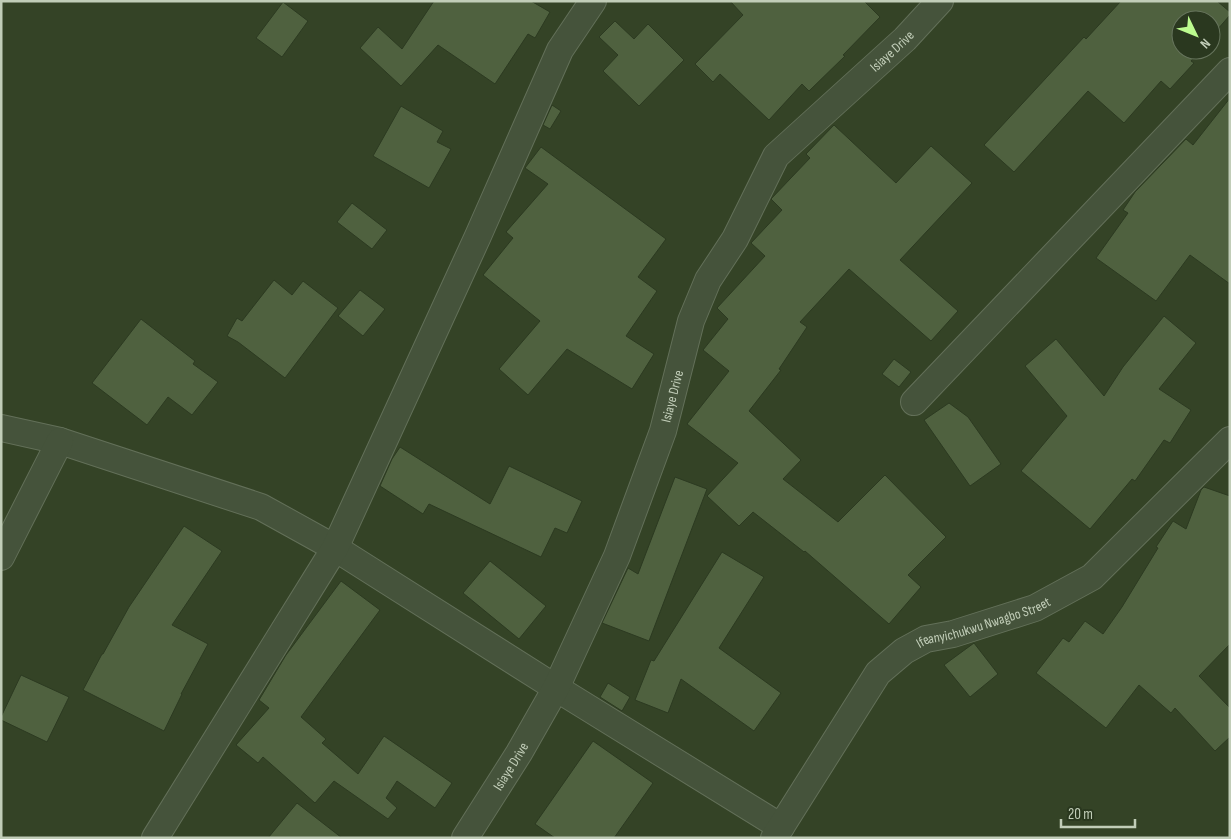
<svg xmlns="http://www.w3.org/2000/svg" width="1231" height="839" font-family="'Sofia Sans Condensed',sans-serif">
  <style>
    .building { fill: #4f613f; stroke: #2c3a21 }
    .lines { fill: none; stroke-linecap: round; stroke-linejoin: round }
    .minor-casing { stroke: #637059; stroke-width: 28 }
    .minor { stroke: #45533b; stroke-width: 26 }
    .labels { text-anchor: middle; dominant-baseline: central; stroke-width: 4; stroke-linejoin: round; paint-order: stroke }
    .street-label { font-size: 14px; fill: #c1cdb8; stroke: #2a381f }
  </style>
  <rect width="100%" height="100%" fill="#344326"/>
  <!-- building -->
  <path class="building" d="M434 1H531L550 12 535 38 528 34 495 84 438 45 401 86 360 48 378 27 402 49Z
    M730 1H864L880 17 843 55 845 56 809 91 802 84 769 120 720 74 713 82 695 64 743 15Z
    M1121 1H1217L1230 12V15L1211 37V20H1181V50H1200L1191 61 1194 63 1170 89 1161 81 1124 123 1088 91 1014 172 984 145 1084 37 1086 39Z
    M283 2 308 21 282 57 256 38Z
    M615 21 634 39 648 24 684 60 639 106 603 71 618 55 599 37Z
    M1230 98V284L1190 255 1156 301 1096 258 1128 213 1123 210 1135 192 1186 139 1193 145Z
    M552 105 561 111 550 129 543 125Z
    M401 106 443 131 437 142 451 149 429 188 373 156Z
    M834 125 896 183 931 146 972 183 900 260 958 311 931 341 849 269 800 322 807 327 779 369 781 370 749 411 801 460 783 479 838 522 885 475 946 537 908 575 921 587 889 624 805 551 804 552 753 512 739 526 707 496 738 463 687 424 729 371 703 350 728 319 717 308 765 256 751 243 782 210 771 199 810 158 806 154Z
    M541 147 666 239 638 277 657 291 626 336 654 354 632 389 567 349 528 395 499 369 540 321 483 275 513 238 506 232 548 184 525 168Z
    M352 203 387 230 372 249 337 222Z
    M274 280 292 295 303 281 338 308 285 378 238 342 227 336 237 318 242 321Z
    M360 290 385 309 363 336 338 316Z
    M1164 316 1196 343 1159 389 1191 410 1170 443 1164 440 1135 481 1132 479 1090 529 1021 471 1067 416 1025 366 1056 339 1104 396 1123 367Z
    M141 319 195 361 193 364 218 382 192 415 168 397 147 425 92 383Z
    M894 359 911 372 899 387 882 374Z
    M949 403 968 417 1001 464 970 486 924 420Z
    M400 447 490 504 509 466 582 501 567 533 555 528 541 557 429 504 423 514 380 486 392 459Z
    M675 477 707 489 649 641 602 623 628 568 638 574Z
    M1204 487 1230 496V644L1199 676 1230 708V737L1215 751 1175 708 1171 713 1139 685 1106 728 1036 673 1063 638 1069 642 1085 621 1103 634 1122 607 1158 548 1156 547 1173 521 1186 529 1201 490Z
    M184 526 222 551 172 625 208 644 181 694H182L164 731 83 690 102 654H103L129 607Z
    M722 552 764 577 719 648 781 693 754 731 681 679 668 713 635 700 651 660 654 661Z
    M490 561 546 606 519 639 463 593Z
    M341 581 380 610 301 717 326 739 322 743 358 774 384 736 452 783 435 808 397 781 386 798 397 808 388 819 334 781 315 803 263 757 258 763 236 745 269 708 259 700 286 655Z
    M974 643 998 674 970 697 944 665Z
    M21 675 69 697 47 742 1 720V717Z
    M608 683 630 697 622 711 600 697Z
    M593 741 653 783 614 838H555L535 824Z
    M297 803 342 838H268Z"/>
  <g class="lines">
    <defs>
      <g id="minor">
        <path d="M914 402 1230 71"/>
        <path d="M1 428 60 441 261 507 335 548 556 688 781 827"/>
        <path d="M1 557 60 441"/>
        <path d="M155 838 335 548 478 236 560 50 593 1"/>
        <path id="s1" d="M465 838 519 753 556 688 617 556 663 431 691 321 708 280 735 239 776 156 905 39 940 1"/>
        <path id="s2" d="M774 838 878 673 904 651 926 639 953 634 1035 608 1092 577 1230 440"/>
      </g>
    </defs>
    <!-- minor casing -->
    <use href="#minor" class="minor-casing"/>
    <!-- minor -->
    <use href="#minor" class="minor"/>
  </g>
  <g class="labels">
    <!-- street labels -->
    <g class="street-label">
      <text stroke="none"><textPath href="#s1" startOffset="910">Isiaye Drive</textPath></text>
      <text stroke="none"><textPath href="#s1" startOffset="490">Isiaye Drive</textPath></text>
      <text stroke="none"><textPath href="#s2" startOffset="314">Ifeanyichukwu Nwagbo Street</textPath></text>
      <text stroke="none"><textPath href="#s1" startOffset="85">Isiaye Drive</textPath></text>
    </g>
  </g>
  <!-- border -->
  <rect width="1231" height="839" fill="none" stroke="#c1cdb8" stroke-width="5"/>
  <!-- north arrow -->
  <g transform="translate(1196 35) rotate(133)"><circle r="24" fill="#2a381f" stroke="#66745c"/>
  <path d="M0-4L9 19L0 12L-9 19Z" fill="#bcfb8f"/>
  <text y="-8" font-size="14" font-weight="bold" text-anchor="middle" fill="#c1cdb8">N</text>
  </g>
  <!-- scale -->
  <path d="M1061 819v8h74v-8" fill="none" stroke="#c1cdb8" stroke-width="2.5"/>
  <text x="1068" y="819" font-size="15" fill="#c1cdb8" stroke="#2a381f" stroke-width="4" paint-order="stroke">20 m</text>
</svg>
